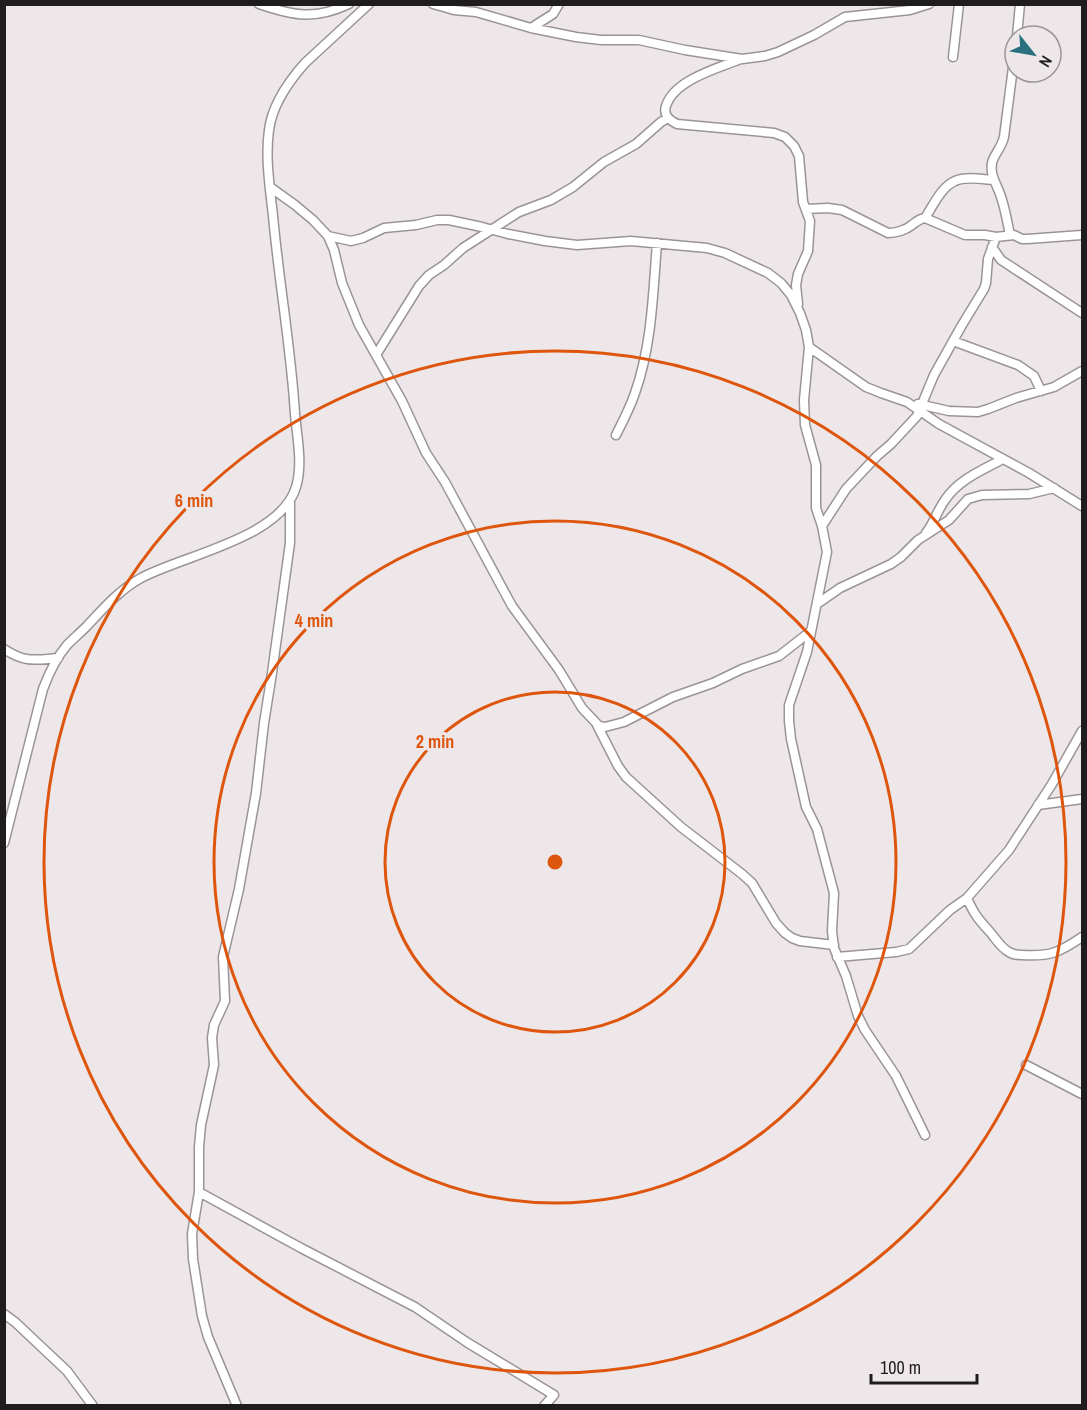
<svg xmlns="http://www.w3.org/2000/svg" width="1087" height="1410" font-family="'Archivo Narrow',sans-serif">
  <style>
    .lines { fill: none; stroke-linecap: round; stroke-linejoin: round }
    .minor-casing { stroke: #9b9496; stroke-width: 11 }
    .minor { stroke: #fff; stroke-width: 8 }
    .ring { fill: none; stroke: #de560d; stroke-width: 3 }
    .centre { fill: #de560d; stroke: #eee7e9; stroke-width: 3 }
    .ring-label { font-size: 18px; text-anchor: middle; font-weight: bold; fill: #de560d; stroke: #eee7e9; stroke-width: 6; stroke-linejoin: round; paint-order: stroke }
  </style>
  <rect width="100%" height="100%" fill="#eee7e9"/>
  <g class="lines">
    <defs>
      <path id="minor" d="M259 4C294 16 315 20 349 4
        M433 4 454 10 476 12 531 28 576 37 601 40H639L685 50 742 59 765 56 778 52 814 35 845 17 910 10 929 4
        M531 28 553 14 559 4
        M1017 36 1020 4
        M953 57 959 4
        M741 59C718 68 674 80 666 106 663 115 669 120 677 124L774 133 785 137 794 146 799 156 803 202 810 221 808 251 798 274 796 285 798 304
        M270 187 295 205 313 220 328 236 334 250 342 283 359 325 402 401 426 453 445 482 512 606 559 670 582 708 599 726 605 727 624 722 673 697 713 683 742 669 779 656 811 631
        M806 209 828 208 842 210 888 233C896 233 906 230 912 225 917 221 919 219 925 218L965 235H985L996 237 1014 235 1022 239H1027L1082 235
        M925 218C933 206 941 187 955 181 965 176 982 179 993 180
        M1010 235C1007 221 1005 207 1000 194 996 183 990 175 992 163 994 154 1001 149 1004 137L1015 52
        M328 236 351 241 363 238 384 228 416 225 437 220H449L482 227 508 234 545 241 577 245 631 241 707 248 725 253 768 273 781 283 791 295 800 313 806 330 809 347 804 400 805 425 816 465V508L822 526 827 552 807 652 789 705V721L791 739 806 807 817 829 834 893 832 931 834 948 846 976 858 1016 865 1030 896 1076 925 1135
        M992 247 1001 260 1082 313
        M953 341 1018 365 1034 376 1041 391
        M809 347 866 387 881 393 907 402 939 424 1029 473 1082 506
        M376 355 419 286 429 275 444 265 463 248 519 212 551 200 573 187 604 162 636 144 661 122 668 118
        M918 404 949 411 978 412 988 409 1016 398 1054 387 1082 371
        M616 435C623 421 630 408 635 393 652 345 653 293 657 243
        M822 526 846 489 877 456 891 444 917 416 934 375 962 325 984 289 986 283 988 259 996 237
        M926 533C934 523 937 511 945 500 958 480 982 470 1003 459
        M817 604 840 588 891 564 901 557 918 540 949 520 968 499 982 495 1029 494 1054 488
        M4 649C25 663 35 660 58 658
        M597 725 618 766 626 777 681 827 742 874 752 883 776 923 785 933 792 938 800 941 834 945
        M1038 805 1082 799
        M4 843 43 689C49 673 56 658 67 645 73 639 80 633 87 626 103 609 119 590 141 578 184 555 281 538 296 487 303 464 297 437 295 414 291 348 279 282 273 216 270 188 265 158 269 130 272 106 289 81 305 63L369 4
        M967 898C974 914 978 919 990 932 996 939 1001 948 1009 952 1013 955 1017 955 1022 955 1050 957 1060 952 1082 937
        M837 957 896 952 909 949 950 910 967 898 1009 850 1052 784 1082 731
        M1026 1065 1082 1094
        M199 1192 301 1248 415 1307 468 1343 554 1395 544 1406
        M4 1314 15 1322 67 1371 93 1406
        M237 1406 208 1337 202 1316 193 1259 192 1234 199 1192V1147L201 1125 214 1065 212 1038 214 1025 225 1001 223 957 239 889 256 793 264 723 272 673 290 543V500"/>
    </defs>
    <!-- minor casing -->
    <use href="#minor" class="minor-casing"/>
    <!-- minor -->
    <use href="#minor" class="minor"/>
  </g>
  <!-- distance rings -->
  <g class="ring">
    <circle cx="555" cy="862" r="170"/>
    <circle cx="555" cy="862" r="341"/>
    <circle cx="555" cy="862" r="511"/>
  </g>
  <circle cx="555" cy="862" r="9" class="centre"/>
  <g class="ring-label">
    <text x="194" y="507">6 min</text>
    <text x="314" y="627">4 min</text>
    <text x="435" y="748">2 min</text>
  </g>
  <!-- border -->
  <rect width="1087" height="1410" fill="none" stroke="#1f1c1d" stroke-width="12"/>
  <!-- north arrow -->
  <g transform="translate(1033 54) rotate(121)"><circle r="28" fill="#eee7e9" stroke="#9b9697" stroke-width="1.5"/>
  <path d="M0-4.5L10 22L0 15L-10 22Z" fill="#2a707e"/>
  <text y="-9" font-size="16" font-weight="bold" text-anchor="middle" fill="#1f1c1d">N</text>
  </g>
  <!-- scale -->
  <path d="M871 1374v9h106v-9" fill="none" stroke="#1f1c1d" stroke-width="3"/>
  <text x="880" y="1374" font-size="18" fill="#1f1c1d" stroke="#eee7e9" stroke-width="4.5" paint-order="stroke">100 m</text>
</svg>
